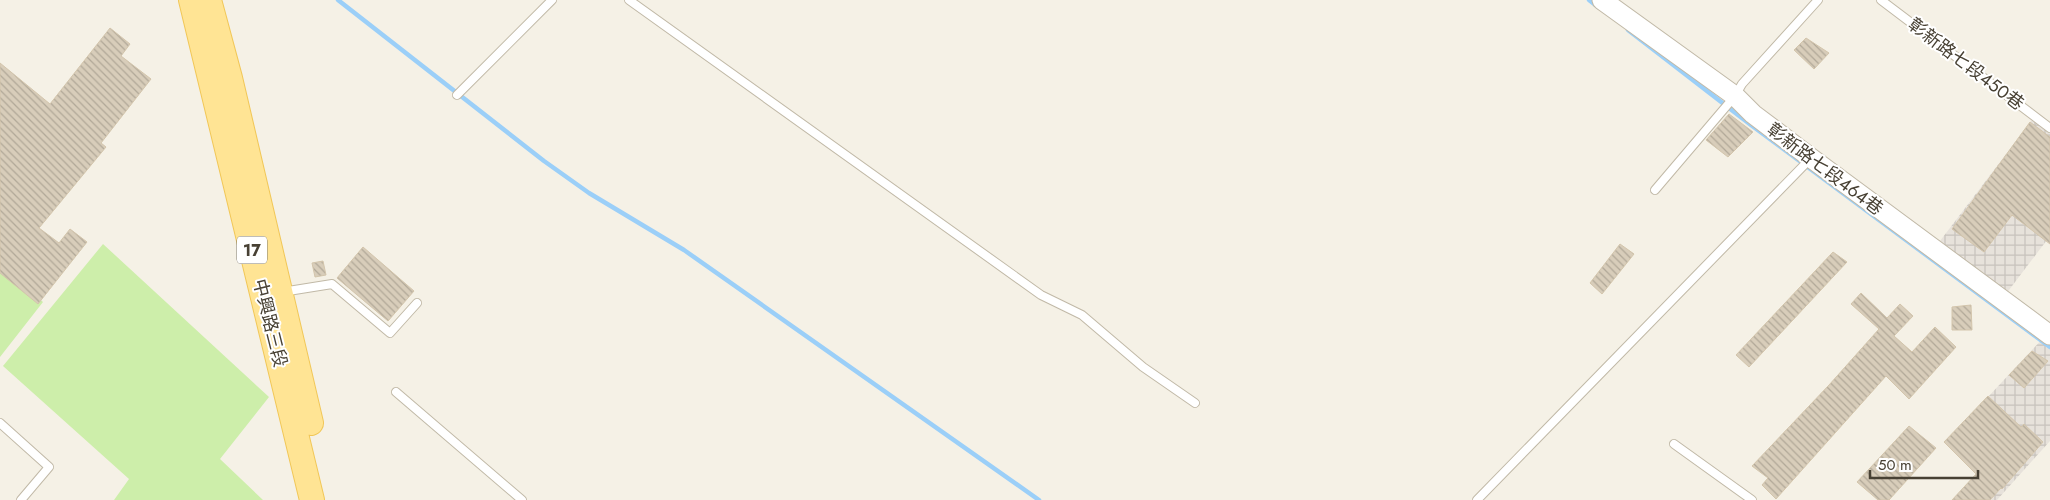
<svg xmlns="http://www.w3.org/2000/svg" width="2050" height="500" font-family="Jost,'Noto Sans TC',sans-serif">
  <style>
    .industrial { fill: url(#industrial-grid) }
    .grass { fill: #cdeeaa }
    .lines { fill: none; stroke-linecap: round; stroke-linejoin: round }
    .stream { stroke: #9bcff8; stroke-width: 4.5 }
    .building { fill: url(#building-back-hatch); stroke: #d3c5ac }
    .service-casing { stroke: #c1b9a7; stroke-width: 10 }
    .tertiary-casing { stroke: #c1b9a7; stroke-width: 21 }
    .primary-casing { stroke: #f1c758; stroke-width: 26 }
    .service { stroke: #fff; stroke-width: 8 }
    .tertiary { stroke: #fff; stroke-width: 19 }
    .primary { stroke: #ffe494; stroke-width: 24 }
    .labels { text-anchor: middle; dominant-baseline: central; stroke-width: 4; stroke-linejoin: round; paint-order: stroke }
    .shield { fill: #fff; stroke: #7f7a71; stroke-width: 1 }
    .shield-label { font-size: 16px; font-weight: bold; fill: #484134 }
    .street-label { font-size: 18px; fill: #484134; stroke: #fff }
  </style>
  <defs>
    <pattern id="industrial-grid" width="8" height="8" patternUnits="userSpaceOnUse" patternTransform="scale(1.25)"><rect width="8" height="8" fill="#e7e2db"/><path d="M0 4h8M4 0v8" fill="none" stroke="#c8c3bd"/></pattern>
    <pattern id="building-back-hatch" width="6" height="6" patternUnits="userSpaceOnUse" patternTransform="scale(1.25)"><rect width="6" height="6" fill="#d8cdba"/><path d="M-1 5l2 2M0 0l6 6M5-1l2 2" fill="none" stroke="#b1a898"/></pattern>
  </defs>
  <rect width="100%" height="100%" fill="#f5f1e6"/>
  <!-- industrial -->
  <path class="industrial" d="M2032 120 2050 133V236L2006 294 1940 241Z
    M2045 336 2050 340V441L1997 500H1953L1977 473 1945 443Z"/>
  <!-- grass -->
  <path class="grass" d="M103 244 269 397 220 459 263 500H114L129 479 3 366Z
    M0 265 43 302 0 357Z"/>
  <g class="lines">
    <!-- stream -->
    <path class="stream" d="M338 0 544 161 589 193 684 250 1039 500
      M1589 0 1598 7
      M1628 30 1751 125 2050 347"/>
  </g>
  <!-- building -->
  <path class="building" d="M110 28 130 44 121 56 151 79 101 143 106 147 39 228 59 243 70 229 87 242 38 304 0 273V63L50 104Z
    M1806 38 1829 53 1814 69 1794 50Z
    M1729 114 1753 132 1728 157 1706 140Z
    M2030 122 2050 137V244L2012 215 1984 252 1952 229Z
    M1620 244 1634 254 1602 294 1590 283Z
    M363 247 414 291 388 321 337 278Z
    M1833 252 1847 262 1749 367 1736 355Z
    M323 261 326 275 315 277 312 263Z
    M1861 293 1887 318 1900 304 1913 316 1894 336 1912 352 1935 327 1956 347 1909 399 1886 376 1776 499 1762 485 1768 478 1752 466 1829 385 1879 329 1851 304Z
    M1971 305 1972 330H1952V307Z
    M2032 351 2048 361 2024 388 2009 375Z
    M1988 396 2021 427 2024 424 2043 442 2002 489 2001 488 1990 500H1952L1976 474 1944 442Z
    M1909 426 1936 448 1889 500H1878L1857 482Z"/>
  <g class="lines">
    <defs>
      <path id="service" d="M629 0 1041 295 1082 315 1143 367 1195 403
        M1881 0 2050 128
        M457 95 552 0
        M1655 190 1735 96 1742 84 1818 0
        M282 292 332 284 390 333 417 303
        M396 392 522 500
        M0 423 49 467 21 500
        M1674 444 1752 500
        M1477 500 1811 158"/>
      <path id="tertiary" d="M1602 0 1735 96 1753 114 1811 158 2050 335"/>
      <path id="primary" d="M191 0 312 500
        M209 0 230 78 311 423"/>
    </defs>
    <!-- service casing -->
    <use href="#service" class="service-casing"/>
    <!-- tertiary casing -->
    <use href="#tertiary" class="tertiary-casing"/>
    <!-- primary casing -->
    <use href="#primary" class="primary-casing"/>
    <!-- service -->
    <use href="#service" class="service"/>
    <!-- tertiary -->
    <use href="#tertiary" class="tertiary"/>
    <!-- primary -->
    <use href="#primary" class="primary"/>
  </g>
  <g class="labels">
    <!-- shield labels -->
    <rect class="shield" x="237" y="236.5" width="30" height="27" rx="4"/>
    <g class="shield-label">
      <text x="252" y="250">17</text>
    </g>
    <!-- street labels -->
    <g class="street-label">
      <text transform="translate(1966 64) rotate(37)">彰新路七段450巷</text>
      <text transform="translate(1825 169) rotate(37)">彰新路七段464巷</text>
      <text transform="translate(270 323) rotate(76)">中興路三段</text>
    </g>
  </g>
  <!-- scale -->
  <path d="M1870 470v8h108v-8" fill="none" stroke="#484134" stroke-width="2.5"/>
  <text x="1878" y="470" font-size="15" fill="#484134" stroke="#ffffff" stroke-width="4" paint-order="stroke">50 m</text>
</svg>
